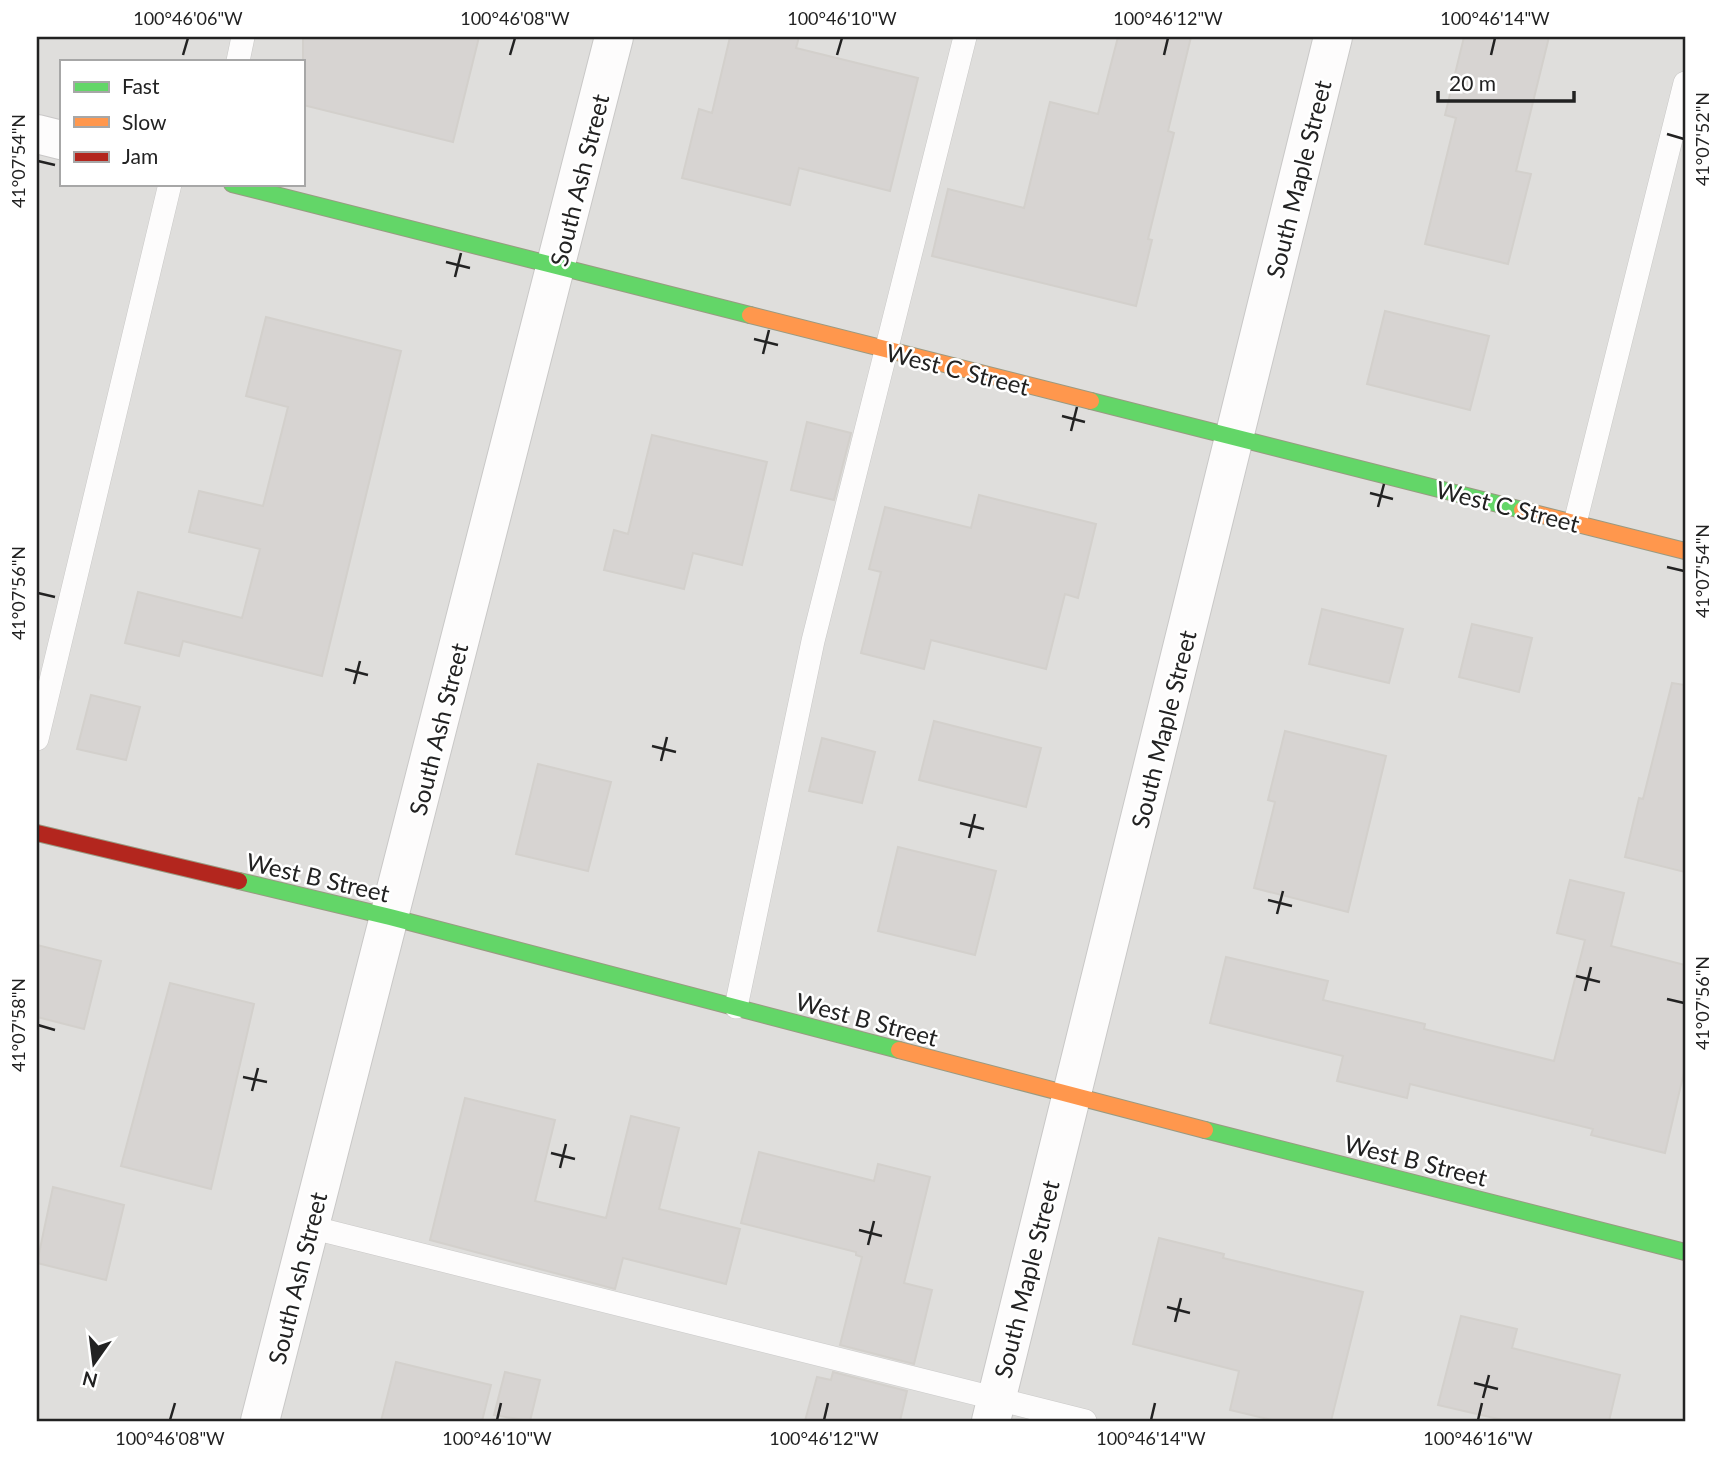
<svg xmlns="http://www.w3.org/2000/svg" width="1722" height="1458" font-family="Lato,sans-serif">
  <style>
    .residential { fill: #dfdedc; fill-rule: evenodd }
    .building { fill: #d7d4d2; stroke: #d3d0cc; stroke-width: 2 }
    .lines { fill: none; stroke-linecap: round; stroke-linejoin: round }
    .lane-casing { stroke: #c9c8c7; stroke-width: 24 }
    .street-casing { stroke: #c9c8c7; stroke-width: 40 }
    .fast-casing { stroke: #999a82; stroke-width: 18 }
    .slow-casing { stroke: #999a82; stroke-width: 18 }
    .jam-casing { stroke: #999a82; stroke-width: 18 }
    .lane { stroke: #fdfcfc; stroke-width: 23 }
    .street { stroke: #fdfcfc; stroke-width: 38 }
    .fast { stroke: #63d668; stroke-width: 16 }
    .slow { stroke: #ff974d; stroke-width: 16 }
    .jam { stroke: #b3261e; stroke-width: 16 }
    .ticks { fill: none; stroke: #222; stroke-width: 2.5 }
    .labels { text-anchor: middle; dominant-baseline: central; stroke-width: 5; stroke-linejoin: round; paint-order: stroke }
    .street-label { font-size: 24px; fill: #222; stroke: #fff }
    .neatline { fill: none; stroke: #222; stroke-width: 2.5 }
    .ticks-label { font-size: 18px; text-anchor: middle; fill: #222 }
  </style>
  <rect width="100%" height="100%" fill="#f0eeeb"/>
  <!-- residential -->
  <path class="residential" d="M37 37H1685V1421H37ZM61 61H303V184H61Z"/>
  <!-- building -->
  <path class="building" d="M303 37H479L453 142 303 105Z
    M730 37H799L796 48 918 78 890 191 799 168 790 205 682 178 699 109 712 113Z
    M1118 37H1191L1168 131 1174 133 1148 239 1152 240 1136 306 932 256 948 189 1024 208 1050 102 1098 114Z
    M1464 37H1549L1516 171 1531 174 1508 264 1425 244 1456 118 1445 115Z
    M1385 311 1489 336 1470 410 1367 384Z
    M266 317 401 351 322 676 183 641 179 656 125 643 138 592 242 618 260 549 189 532 199 491 263 506 288 407 246 396Z
    M807 422 851 433 834 500 791 490Z
    M652 435 767 462 742 565 693 553 684 589 604 570 614 530 628 534Z
    M979 495 1096 524 1078 598 1065 594 1046 669 931 640 924 669 861 653 881 572 869 569 885 507 971 528Z
    M1322 609 1403 629 1389 683 1309 664Z
    M1472 624 1532 638 1519 692 1459 677Z
    M1672 683 1685 685V872L1625 857 1639 798 1643 799Z
    M91 695 140 707 126 760 77 749Z
    M934 721 1041 748 1026 807 919 780Z
    M1285 731 1386 756 1348 912 1254 888 1275 802 1268 800Z
    M822 738 875 752 862 803 809 791Z
    M538 764 611 782 588 871 516 854Z
    M898 847 996 871 975 955 878 931Z
    M1570 880 1624 893 1611 946 1685 965V1068L1665 1153 1591 1135 1593 1129 1410 1084 1407 1098 1337 1081 1343 1056 1210 1023 1226 957 1328 981 1323 1000 1425 1024 1424 1029 1554 1061 1585 940 1557 933Z
    M37 945 101 961 84 1029 37 1017Z
    M170 983 254 1004 211 1189 121 1166Z
    M465 1098 555 1120 535 1201 606 1218 631 1116 679 1128 659 1209 740 1229 726 1284 623 1258 615 1289 430 1240Z
    M759 1152 874 1181 878 1164 930 1177 904 1283 932 1290 914 1364 840 1345 862 1257 856 1255V1252L741 1223Z
    M53 1187 124 1205 106 1280 37 1263Z
    M1159 1238 1224 1254 1223 1258 1363 1292 1331 1421H1276L1230 1410 1239 1371 1133 1344Z
    M1461 1316 1517 1329 1512 1348 1620 1375 1609 1421H1507L1438 1405Z
    M396 1362 491 1385 482 1421H381Z
    M505 1372 540 1380 530 1421 494 1415Z
    M833 1372 907 1391 900 1421H805L817 1377 831 1380Z"/>
  <g class="lines">
    <defs>
      <path id="lane" d="M238 61 243 37
        M1575 523 1685 83
        M37 739 170 184
        M736 1007 813 641 965 37
        M310 1227 1085 1421"/>
      <path id="street" d="M37 134 61 140
        M260 1421 614 37
        M991 1421 1333 37"/>
      <path id="fast" d="M232 184 750 315
        M1091 401 1522 510
        M239 881 390 917 899 1050
        M1205 1130 1685 1252"/>
      <path id="slow" d="M750 315 1091 401
        M1522 510 1685 551
        M899 1050 1205 1130"/>
      <path id="jam" d="M37 833 239 881"/>
    </defs>
    <!-- lane casing -->
    <use href="#lane" class="lane-casing"/>
    <!-- street casing -->
    <use href="#street" class="street-casing"/>
    <!-- fast casing -->
    <use href="#fast" class="fast-casing"/>
    <!-- slow casing -->
    <use href="#slow" class="slow-casing"/>
    <!-- jam casing -->
    <use href="#jam" class="jam-casing"/>
    <!-- lane -->
    <use href="#lane" class="lane"/>
    <!-- street -->
    <use href="#street" class="street"/>
    <!-- fast -->
    <use href="#fast" class="fast"/>
    <!-- slow -->
    <use href="#slow" class="slow"/>
    <!-- jam -->
    <use href="#jam" class="jam"/>
  </g>
  <!-- ticks -->
  <path class="ticks" d="M183 55 188 38M510 55 515 38M837 55 842 38M1164 55 1168 38M1491 55 1495 38M1667 134 1684 139M38 161 55 165M446 262 470 268M455 277 461 253M754 339 778 345M763 354 769 330M1062 416 1085 422M1071 431 1077 407M1370 493 1393 499M1378 507 1384 484M1667 567 1684 571M38 593 55 597M345 669 368 675M354 684 360 661M652 746 676 752M661 761 667 737M960 823 984 829M969 838 975 814M1268 900 1292 906M1277 914 1283 891M1576 976 1600 982M1585 991 1591 967M1667 999 1684 1003M38 1025 55 1030M243 1077 267 1082M252 1091 258 1068M551 1153 575 1159M560 1168 566 1144M859 1230 882 1236M868 1245 874 1221M1167 1307 1190 1313M1175 1322 1181 1298M1474 1383 1498 1389M1483 1398 1489 1375M170 1420 175 1403M497 1420 501 1403M824 1420 828 1403M1151 1420 1155 1403M1478 1420 1482 1403"/>
  <g class="labels">
    <!-- street labels -->
    <g class="street-label">
      <text transform="translate(1298 179) rotate(-76)">South Maple Street</text>
      <text transform="translate(579 180) rotate(-76)">South Ash Street</text>
      <text transform="translate(958 369) rotate(14)">West C Street</text>
      <text transform="translate(1508 506) rotate(14)">West C Street</text>
      <text transform="translate(438 729) rotate(-76)">South Ash Street</text>
      <text transform="translate(1163 729) rotate(-76)">South Maple Street</text>
      <text transform="translate(318 877) rotate(13)">West B Street</text>
      <text transform="translate(867 1019) rotate(15)">West B Street</text>
      <text transform="translate(1416 1160) rotate(14)">West B Street</text>
      <text transform="translate(297 1278) rotate(-76)">South Ash Street</text>
      <text transform="translate(1026 1279) rotate(-76)">South Maple Street</text>
    </g>
  </g>
  <!-- border -->
  <rect width="1722" height="1458" fill="none" stroke="#ffffff" stroke-width="77"/>
  <!-- legend -->
  <rect x="60" y="60" width="245" height="126" fill="#ffffff" stroke="#a7a7a7" stroke-width="2"/>
  <rect x="74" y="82" width="35" height="10" fill="#63d668" stroke="#a7a7a7" stroke-width="2"/>
  <text x="122" y="94" font-size="21" fill="#222222">Fast</text>
  <rect x="74" y="117" width="35" height="10" fill="#ff974d" stroke="#a7a7a7" stroke-width="2"/>
  <text x="122" y="130" font-size="21" fill="#222222">Slow</text>
  <rect x="74" y="152" width="35" height="10" fill="#b3261e" stroke="#a7a7a7" stroke-width="2"/>
  <text x="122" y="164" font-size="21" fill="#222222">Jam</text>
  <!-- north arrow -->
  <g transform="translate(94 1363) rotate(194)" stroke="#ffffff" stroke-width="5" paint-order="stroke">
  <path d="M0-5L12 26L0 18L-12 26Z" fill="#222222"/>
  <text y="-10" font-size="19" font-weight="bold" text-anchor="middle" fill="#222222">N</text>
  </g>
  <!-- scale -->
  <path d="M1438 91v10h136v-10" fill="none" stroke="#222222" stroke-width="3.5"/>
  <text x="1449" y="91" font-size="21" fill="#222222" stroke="#ffffff" stroke-width="5" paint-order="stroke">20 m</text>
  <rect x="38" y="38" width="1646" height="1382" class="neatline"/>
  <g class="ticks-label">
    <text x="188" y="25">100°46'06"W</text>
    <text x="515" y="25">100°46'08"W</text>
    <text x="842" y="25">100°46'10"W</text>
    <text x="1168" y="25">100°46'12"W</text>
    <text x="1495" y="25">100°46'14"W</text>
    <text transform="translate(1703 139) rotate(-90)" y="6">41°07'52"N</text>
    <text transform="translate(19 161) rotate(-90)" y="6">41°07'54"N</text>
    <text transform="translate(1703 571) rotate(-90)" y="6">41°07'54"N</text>
    <text transform="translate(19 593) rotate(-90)" y="6">41°07'56"N</text>
    <text transform="translate(1703 1003) rotate(-90)" y="6">41°07'56"N</text>
    <text transform="translate(19 1025) rotate(-90)" y="6">41°07'58"N</text>
    <text x="170" y="1445">100°46'08"W</text>
    <text x="497" y="1445">100°46'10"W</text>
    <text x="824" y="1445">100°46'12"W</text>
    <text x="1151" y="1445">100°46'14"W</text>
    <text x="1478" y="1445">100°46'16"W</text>
  </g>
</svg>
